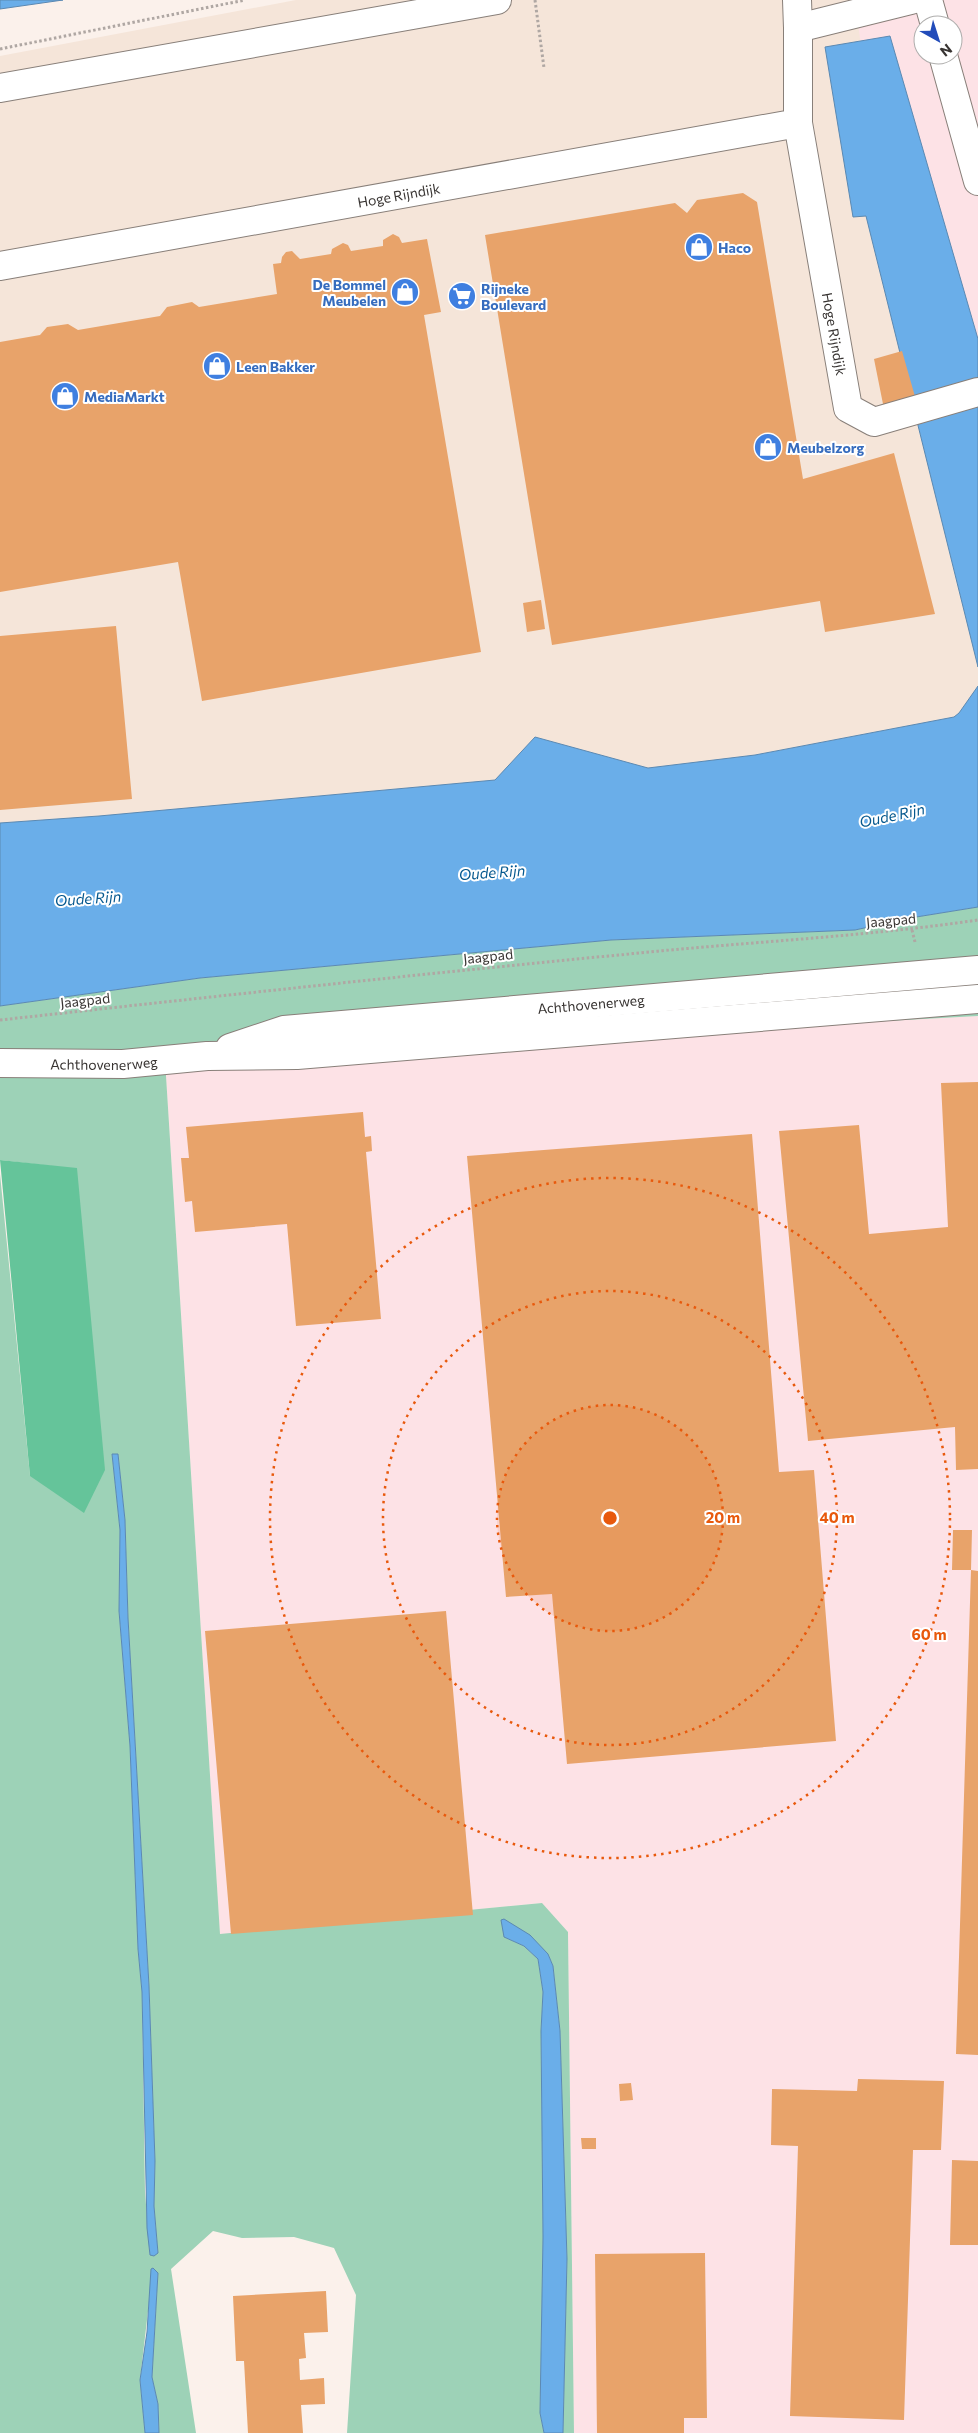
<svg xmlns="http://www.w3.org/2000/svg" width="978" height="2433" font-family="Commissioner,sans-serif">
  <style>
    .built { fill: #f5e5d9 }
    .industrial { fill: #fde2e6; fill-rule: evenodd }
    .green { fill: #9dd2b7; fill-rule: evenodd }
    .forest { fill: #65c49a }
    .water { fill: #6aaee9; stroke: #5b89b2 }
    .building { fill: #e8a36a }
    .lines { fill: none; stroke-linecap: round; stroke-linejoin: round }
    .minor-casing { stroke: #887f79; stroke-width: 30 }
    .path { stroke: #afa7a3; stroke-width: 3; stroke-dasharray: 2.5 2.5; stroke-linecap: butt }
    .minor { stroke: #fff; stroke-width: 28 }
    .ring { fill: none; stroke: #e8590c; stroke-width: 2.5; stroke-dasharray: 2.5 5 }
    .labels { text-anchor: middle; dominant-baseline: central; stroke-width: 4; stroke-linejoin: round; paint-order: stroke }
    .street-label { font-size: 14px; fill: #383432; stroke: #fff }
    .shop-label { font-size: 14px; font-weight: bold; fill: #366cbe; stroke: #fff; text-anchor: start }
    .water-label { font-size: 15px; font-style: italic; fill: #05588e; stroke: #fff }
    .centre { fill: #e8590c; stroke: #fff; stroke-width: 2.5 }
    .ring-label { font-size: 15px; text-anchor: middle; font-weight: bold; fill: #e8590c; stroke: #fff; stroke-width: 4; stroke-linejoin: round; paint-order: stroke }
  </style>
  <rect width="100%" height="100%" fill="#fbf1eb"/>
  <!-- built -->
  <path class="built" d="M296 0H855L978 475V743L0 860V56Z"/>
  <!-- industrial -->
  <path class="industrial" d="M855 0H978V475L870 116ZM923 25H953V55H923Z
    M978 1016V2433H574L568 1932 541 1903 220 1935 165 1060Z"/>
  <!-- green -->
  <path class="green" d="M978 907V1016L165 1060 220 1934 542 1903 568 1932 574 2433H563L567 2259 560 2031 553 1966 548 1954 504 1937 524 1946 538 1959 543 1992 541 2031 543 2237 540 2413 544 2433H347L356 2295 334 2248 294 2237 242 2238 213 2231 171 2269 196 2433H159L158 2404 152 2377 158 2273 153 2268 140 2380 145 2433H0V1174L30 1476 77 1169 0 1160V1006L200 978 611 940 855 930 910 918ZM112 1454H118L125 1520 128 1618 149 1986 155 2161 154 2206 158 2253 150 2255 145 2192 142 1992 138 1949 130 1746 119 1611 120 1530Z"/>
  <!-- forest -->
  <path class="forest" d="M0 1160 77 1168 105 1470 84 1513 30 1476Z"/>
  <!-- water -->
  <path class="water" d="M0 0H63L0 9Z
    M890 36 978 339V667L866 216 853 217 825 47Z
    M978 686V907L910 918 855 930 611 940 200 978 0 1006V823L99 816 495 780 535 737 648 768 755 755 954 717 959 713Z
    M112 1454H118L125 1520 128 1618 149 1986 155 2161 154 2206 158 2253 154 2256 150 2255 147 2228 142 1992 138 1949 130 1746 119 1611 120 1530Z
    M504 1919 530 1935 548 1954 553 1966 560 2031 567 2259 563 2433H544L540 2413 543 2237 541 2031 543 1992 538 1959 524 1946 504 1937 501 1920Z
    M153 2268 158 2273 152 2377 158 2404 159 2433H145L140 2380 147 2332 151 2269Z"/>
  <!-- building -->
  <path class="building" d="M743 193 757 202 803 479 894 453 935 614 825 632 820 601 552 645 485 235 675 203 687 213 697 200Z
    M393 234 399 237 402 243 427 239 441 312 424 315 481 652 202 701 178 562 0 592V342L40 335 47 327 68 324 78 330 160 316 167 307 192 302 199 307 277 294 273 264 281 263 282 257 286 252 292 251 300 259 331 254 332 249 343 243 348 245 351 251 383 246V240Z
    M902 351 916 400 884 409 874 359Z
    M541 600 545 629 527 632 523 603Z
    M116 626 132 799 0 810V636Z
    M978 1082V1469L956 1470 955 1427 808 1441 779 1131 859 1125 869 1234 948 1227 941 1083Z
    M363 1112 365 1137 371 1136 372 1151 366 1152 381 1319 296 1326 287 1224 195 1232 192 1201 185 1202 181 1158H189L186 1127Z
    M752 1134 779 1472 814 1470 836 1741 567 1764 552 1594 506 1597 467 1156Z
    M953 1530H972L971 1570H952Z
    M971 1570 978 1571V2055L956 2054Z
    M446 1611 473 1915 231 1934 205 1631Z
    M858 2079 944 2081 941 2150H913L904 2420 790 2416 798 2146 771 2145 772 2089 857 2091Z
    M631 2083 633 2100 620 2101 619 2084Z
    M581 2138H596V2149H582Z
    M952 2160 978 2161V2245H950Z
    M705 2253 707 2418H684V2433H597L595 2254Z
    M326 2291 328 2332 304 2333 306 2358 299 2359 300 2380 324 2378 325 2404 301 2405 303 2433H248L244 2361H236L233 2296Z"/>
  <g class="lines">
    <defs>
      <g id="minor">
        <path d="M797 0 798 28"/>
        <path d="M928 0 935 25"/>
        <path d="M943 55 978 181"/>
        <path d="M0 88 497 0"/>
        <path id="s1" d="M798 123 848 408 874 422 978 392"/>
        <path id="s2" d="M0 266 798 123V28L911 0"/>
        <path id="s3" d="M230 1048 284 1030 978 970"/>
        <path id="s4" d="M0 1063 123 1064 207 1056 297 1055 978 999"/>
      </g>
    </defs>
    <!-- minor casing -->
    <use href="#minor" class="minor-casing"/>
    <!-- path -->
    <path class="path" d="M535 0 544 68
      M0 49 245 0
      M912 930 915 942
      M0 1020C210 997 419 974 629 954 745 942 862 937 978 920"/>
    <!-- minor -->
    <use href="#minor" class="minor"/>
  </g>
  <!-- distance rings -->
  <circle cx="610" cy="1518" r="113" fill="#e8590c" fill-opacity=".12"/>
  <g class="ring">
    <circle cx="610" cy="1518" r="113"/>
    <circle cx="610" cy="1518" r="227"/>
    <circle cx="610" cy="1518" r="340"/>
  </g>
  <!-- icons -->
  <defs>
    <symbol id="shop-disc" viewBox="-11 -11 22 22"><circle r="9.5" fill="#3f7fe0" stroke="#fff"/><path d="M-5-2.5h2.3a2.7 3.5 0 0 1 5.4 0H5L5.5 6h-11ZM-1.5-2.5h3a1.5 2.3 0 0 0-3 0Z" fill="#fff"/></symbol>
    <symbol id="supermarket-disc" viewBox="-11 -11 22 22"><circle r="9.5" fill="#3f7fe0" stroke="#fff"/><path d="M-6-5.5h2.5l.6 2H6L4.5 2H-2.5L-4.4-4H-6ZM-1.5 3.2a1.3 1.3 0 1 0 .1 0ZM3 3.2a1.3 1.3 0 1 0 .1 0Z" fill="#fff"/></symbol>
  </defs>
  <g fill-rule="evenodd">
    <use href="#shop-disc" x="683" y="231" width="32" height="32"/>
    <use href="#shop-disc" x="389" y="276" width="32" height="32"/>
    <use href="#supermarket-disc" x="446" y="280" width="32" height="32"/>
    <use href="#shop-disc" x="201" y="350" width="32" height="32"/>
    <use href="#shop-disc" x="49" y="380" width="32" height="32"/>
    <use href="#shop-disc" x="752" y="431" width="32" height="32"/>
  </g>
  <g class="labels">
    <!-- street labels -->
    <g class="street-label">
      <text stroke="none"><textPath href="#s2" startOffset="405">Hoge Rijndijk</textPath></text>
      <text stroke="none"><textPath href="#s1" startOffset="214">Hoge Rijndijk</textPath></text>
      <text transform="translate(891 920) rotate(-5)">Jaagpad</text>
      <text transform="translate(488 956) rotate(-6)">Jaagpad</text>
      <text transform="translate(85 1000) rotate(-6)">Jaagpad</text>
      <text stroke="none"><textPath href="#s3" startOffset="365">Achthovenerweg</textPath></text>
      <text stroke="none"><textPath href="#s4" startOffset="104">Achthovenerweg</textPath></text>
    </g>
    <!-- shop labels -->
    <g class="shop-label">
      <text x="718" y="247">Haco</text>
      <text x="386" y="284" text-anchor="end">De Bommel<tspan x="386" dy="16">Meubelen</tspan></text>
      <text x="481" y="288">Rijneke<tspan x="481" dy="16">Boulevard</tspan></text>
      <text x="236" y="366">Leen Bakker</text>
      <text x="84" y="396">MediaMarkt</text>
      <text x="787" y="447">Meubelzorg</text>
    </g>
    <!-- water labels -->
    <g class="water-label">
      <text transform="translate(892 815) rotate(-12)">Oude Rijn</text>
      <text transform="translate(492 872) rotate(-4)">Oude Rijn</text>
      <text transform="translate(88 898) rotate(-4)">Oude Rijn</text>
    </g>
  </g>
  <circle cx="610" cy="1518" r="8" class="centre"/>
  <g class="ring-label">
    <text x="723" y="1523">20 m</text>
    <text x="837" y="1523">40 m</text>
    <text x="929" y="1640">60 m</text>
  </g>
  <!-- north arrow -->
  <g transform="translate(938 40) rotate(141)"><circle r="24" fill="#ffffff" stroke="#afaead"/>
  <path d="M0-4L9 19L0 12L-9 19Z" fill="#224cba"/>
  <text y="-8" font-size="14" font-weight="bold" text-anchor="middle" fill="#383432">N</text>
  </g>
</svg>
